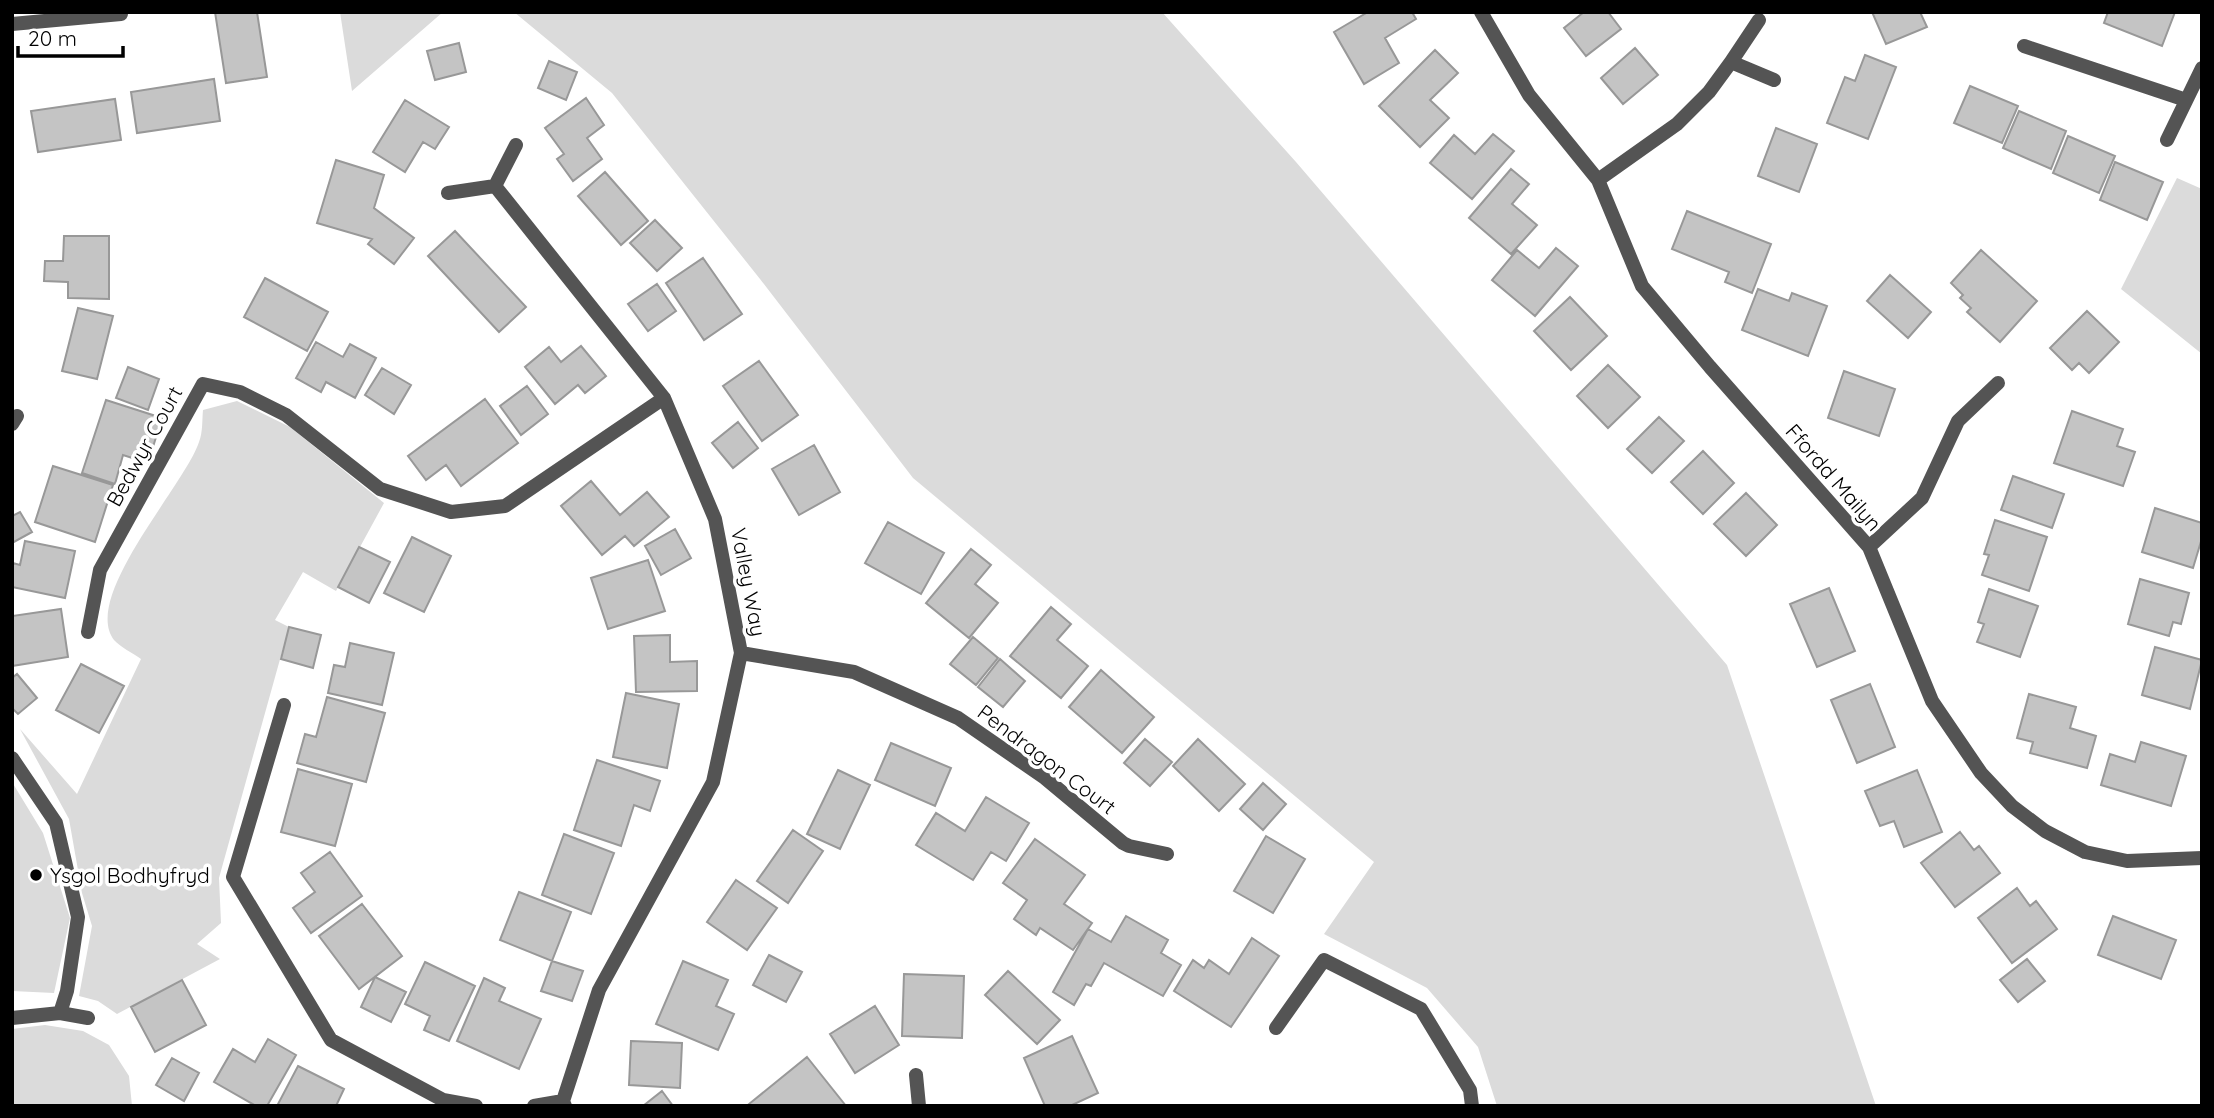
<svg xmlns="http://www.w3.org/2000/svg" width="2214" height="1118" font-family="Quicksand,sans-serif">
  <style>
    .green { fill: #dbdbdb }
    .building { fill: #c4c4c4; stroke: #989898; stroke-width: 2 }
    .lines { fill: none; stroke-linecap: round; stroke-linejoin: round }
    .lane { stroke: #545454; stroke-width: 14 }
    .street { stroke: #545454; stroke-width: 14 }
    .poi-dot { fill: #000; stroke: #fff; stroke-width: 2.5 }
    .labels { text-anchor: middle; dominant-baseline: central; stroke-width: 7; stroke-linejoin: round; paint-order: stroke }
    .street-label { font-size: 21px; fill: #000; stroke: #fff }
    .poi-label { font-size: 21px; fill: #000; stroke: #fff; text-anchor: start }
  </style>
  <rect width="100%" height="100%" fill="#fff"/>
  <!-- green -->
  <path class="green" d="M340 12H443L352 91Z
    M514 12H1162L1296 162 1727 665 1876 1106H1497L1478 1047 1427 988 1324 934 1374 862 913 478 760 279 612 93Z
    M2177 178 2202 189V354L2121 289Z
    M237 401 290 427 384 503 336 591 303 572 275 620 289 627 219 878 221 923 197 944 220 959 117 1014 98 1001 79 996 92 926 82 893 69 819 20 729 77 794 141 659C133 653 120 647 114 640 81 597 185 485 199 442 203 432 202 420 203 410Z
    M12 782 43 833 70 918 54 993 12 991Z
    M45 1025 83 1031 109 1045 129 1076 132 1106H17L12 1103V1029Z"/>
  <!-- building -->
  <path class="building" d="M215 12H257L267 77 226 83Z
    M1368 12H1412L1416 19 1385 38 1399 63 1364 84 1334 32Z
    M1584 12H1608L1621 29 1586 56 1564 28Z
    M1872 12H1920L1927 27 1886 44Z
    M2108 12H2175L2162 46 2104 23Z
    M459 43 466 72 435 80 427 51Z
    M1635 48 1658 75 1623 104 1601 78Z
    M1435 50 1458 73 1430 100 1449 118 1420 147 1379 106Z
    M1865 55 1896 67 1868 139 1827 123 1845 77 1855 81Z
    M549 61 577 72 566 100 538 88Z
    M214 79 220 121 137 133 131 92Z
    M1970 86 2018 106 2002 143 1954 123Z
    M586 98 604 125 587 138 602 159 573 181 557 159 564 154 545 128Z
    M115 99 121 140 38 152 31 111Z
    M405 100 449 127 435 149 423 142 405 172 373 152Z
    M2019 111 2066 131 2051 169 2003 148Z
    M1776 128 1817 144 1799 192 1758 176Z
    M1493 134 1514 151 1472 199 1430 163 1454 135 1475 154Z
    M2068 136 2115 156 2099 193 2053 173Z
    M336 160 384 175 374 208 414 238 394 264 368 244 372 239 317 223Z
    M2115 162 2163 182 2147 220 2100 200Z
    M1511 169 1529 184 1512 204 1537 225 1511 254 1469 218Z
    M605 172 648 221 621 245 578 196Z
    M1687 211 1771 244 1752 293 1725 282 1729 272 1672 249Z
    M655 220 682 248 657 271 630 243Z
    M455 231 526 307 499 332 428 256Z
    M64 236H109V299L68 298V282L44 281 45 261H63Z
    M1556 248 1578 266 1535 316 1492 280 1517 250 1539 268Z
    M1981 250 2037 301 2000 342 1967 312 1971 308 1960 298 1963 295 1951 283Z
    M703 258 742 314 704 340 666 283Z
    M1890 275 1931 312 1908 338 1867 301Z
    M265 278 328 312 307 351 244 317Z
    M657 284 676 311 648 331 628 304Z
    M1758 289 1789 301 1792 293 1827 306 1808 356 1742 330Z
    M1570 297 1607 336 1571 370 1534 331Z
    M78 308 113 316 97 379 62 371Z
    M2087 311 2119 342 2089 373 2079 363 2072 370 2050 348Z
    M316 342 343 357 350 344 376 358 355 398 326 382 321 392 296 378Z
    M581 346 606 376 585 393 578 385 555 404 525 367 549 347 561 362Z
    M759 361 798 415 762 441 723 386Z
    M1608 365 1640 397 1608 428 1577 396Z
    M128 367 159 379 148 410 116 398Z
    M382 368 411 385 394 414 365 395Z
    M1844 371 1895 389 1879 436 1828 418Z
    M527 386 548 414 521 435 500 406Z
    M485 399 518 443 461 486 446 465 426 480 408 456Z
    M106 400 162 418 148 463 123 455 115 484 82 473Z
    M2072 411 2123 429 2117 446 2135 452 2123 486 2054 463Z
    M1659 417 1684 441 1652 473 1627 449Z
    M738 422 758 448 733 468 712 443Z
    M814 445 840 492 799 515 772 469Z
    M1703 451 1734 483 1703 514 1671 482Z
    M53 466 113 485 95 542 35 522Z
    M2013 476 2064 494 2052 528 2001 510Z
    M591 481 620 515 647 492 669 517 634 546 625 536 602 555 561 506Z
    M1746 493 1777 525 1746 556 1714 524Z
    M2155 508 2202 523V538L2193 568 2142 552Z
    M20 512 32 532 12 543V516Z
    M1995 520 2047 537 2029 591 1982 575 1989 555 1984 554Z
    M888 522 944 553 921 594 865 563Z
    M675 529 691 558 661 575 645 546Z
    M412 537 451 556 424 612 384 593Z
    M25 541 75 551 65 598 12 587 13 563 20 565Z
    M359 547 390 562 369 603 338 587Z
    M971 549 991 565 975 584 998 603 969 638 926 603Z
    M648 560 665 611 608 629 591 578Z
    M2140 579 2189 593 2181 624 2173 622 2169 636 2128 624Z
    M1829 588 1855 651 1817 667 1790 604Z
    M1989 589 2038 606 2020 657 1977 642 1984 624 1978 622Z
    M1051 607 1071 624 1057 640 1088 666 1061 698 1010 656Z
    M61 609 68 657 12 666V616Z
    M289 627 321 635 313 668 281 659Z
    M670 635V662L697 661V691L636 692 634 636Z
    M973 637 998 658 976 685 950 664Z
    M350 643 394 653 382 705 328 693 334 665 345 667Z
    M2155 647 2202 660 2190 709 2142 695Z
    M1000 659 1025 681 1003 707 978 687Z
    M81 664 124 686 99 733 56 710Z
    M1101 670 1154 717 1122 753 1069 707Z
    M17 674 37 698 18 714 12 708V678Z
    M1870 684 1895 747 1857 763 1831 700Z
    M626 693 679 704 667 768 613 757Z
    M2029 694 2076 707 2070 728 2096 736 2087 768 2030 753 2033 742 2017 738Z
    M327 697 385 713 366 782 297 763 305 734 316 737Z
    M1145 739 1172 762 1150 786 1124 763Z
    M1198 739 1245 784 1219 811 1173 766Z
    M2141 742 2186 756 2171 806 2101 785 2110 754 2135 762Z
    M891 743 951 768 935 806 875 780Z
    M597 760 660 781 650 811 634 805 621 846 574 830Z
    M298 769 352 784 335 846 281 832Z
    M838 770 870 785 840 849 807 834Z
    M1917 770 1942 832 1904 847 1894 821 1880 826 1865 791Z
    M1263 783 1286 804 1263 830 1240 809Z
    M986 797 1029 823 1006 861 991 852 973 880 916 845 936 813 965 831Z
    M793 830 823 851 788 903 757 881Z
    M1960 832 1974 850 1979 846 2000 873 1955 907 1921 863Z
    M564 834 614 853 591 914 542 895Z
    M1266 836 1305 859 1273 913 1234 891Z
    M1035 839 1085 875 1064 904 1092 923 1073 950 1040 928 1036 935 1014 919 1027 900 1003 883Z
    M330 852 362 896 311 933 293 908 315 892 301 873Z
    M736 880 777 908 747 950 707 922Z
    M2017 888 2030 906 2036 901 2057 929 2012 963 1978 918Z
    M519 892 571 912 552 961 500 940Z
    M362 904 402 956 359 989 319 936Z
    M1126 916 1168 940 1161 953 1181 965 1163 996 1104 963 1091 986 1086 984 1074 1005 1053 992 1088 929 1111 942Z
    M2113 916 2176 940 2161 979 2098 955Z
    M1252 938 1279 956 1231 1027 1174 991 1193 960 1204 968 1209 960 1229 974Z
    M769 955 802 972 786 1002 753 985Z
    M2027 959 2045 981 2018 1002 2000 980Z
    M552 961 583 971 572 1001 541 991Z
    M683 961 728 980 716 1006 734 1014 718 1050 656 1024Z
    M425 962 475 986 449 1041 424 1030 430 1016 405 1004Z
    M1008 971 1060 1020 1037 1044 985 995Z
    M904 974 964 976 962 1038 902 1036Z
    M375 977 406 992 391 1022 361 1007Z
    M484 978 505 988 499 1001 541 1019 519 1069 457 1041Z
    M182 980 206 1025 155 1052 131 1007Z
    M875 1006 899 1045 855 1073 830 1034Z
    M1072 1036 1098 1093 1070 1106H1045L1024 1058Z
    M268 1039 296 1055 267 1106H256L214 1082 233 1049 255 1062Z
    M631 1041 682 1043 680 1088 629 1085Z
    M807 1057 846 1106H751L749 1104Z
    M172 1058 199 1073 184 1101 156 1085Z
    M298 1066 344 1089 336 1106H277Z
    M662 1091 673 1106H643Z"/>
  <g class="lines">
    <!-- lane -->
    <path class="lane" d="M12 424 17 416
      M12 758 56 823 78 917 67 991 60 1013
      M12 1018 60 1013 88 1018
      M1276 1028 1324 960 1421 1009 1470 1090 1472 1106"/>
    <!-- street -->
    <path class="street" d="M1481 12 1529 95 1598 180 1642 286 1710 367 1869 547 1932 701 1981 773 2012 806 2045 831 2085 852 2127 861 2202 858
      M1759 20 1731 62 1774 80
      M12 24 121 14
      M2024 46 2186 100
      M2167 140 2202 68
      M1598 180 1677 124 1709 92 1731 62
      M495 186 516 145
      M448 193 495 186 664 398 715 519 741 653 713 782 599 990 563 1101 565 1106
      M1869 547 1922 498 1958 421 1998 383
      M88 632 100 570 203 384 240 392 286 415 380 489 451 512 505 506 664 398
      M741 653 854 672 958 718 1045 778 1123 843 1129 846 1167 854
      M284 705 233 877 331 1040 443 1100 476 1106
      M916 1075 919 1106
      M534 1106 563 1101"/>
  </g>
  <!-- markers -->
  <circle class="poi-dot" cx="36" cy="875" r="7"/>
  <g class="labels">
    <!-- street labels -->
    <g class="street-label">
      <text transform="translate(144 446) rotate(-61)">Bedwyr Court</text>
      <text transform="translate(1834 477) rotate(49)">Ffordd Mailyn</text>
      <text transform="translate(749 582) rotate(79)">Valley Way</text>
      <text transform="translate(1047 759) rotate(37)">Pendragon Court</text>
    </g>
    <!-- poi labels -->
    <g class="poi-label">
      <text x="50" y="875">Ysgol Bodhyfryd</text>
    </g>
  </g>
  <!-- border -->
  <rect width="2214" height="1118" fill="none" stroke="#000000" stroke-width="28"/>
  <!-- scale -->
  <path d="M18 46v10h105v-10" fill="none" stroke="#000000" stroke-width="3.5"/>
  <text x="28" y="46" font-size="21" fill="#000000" stroke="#ffffff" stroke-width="5" paint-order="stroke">20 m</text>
</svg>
